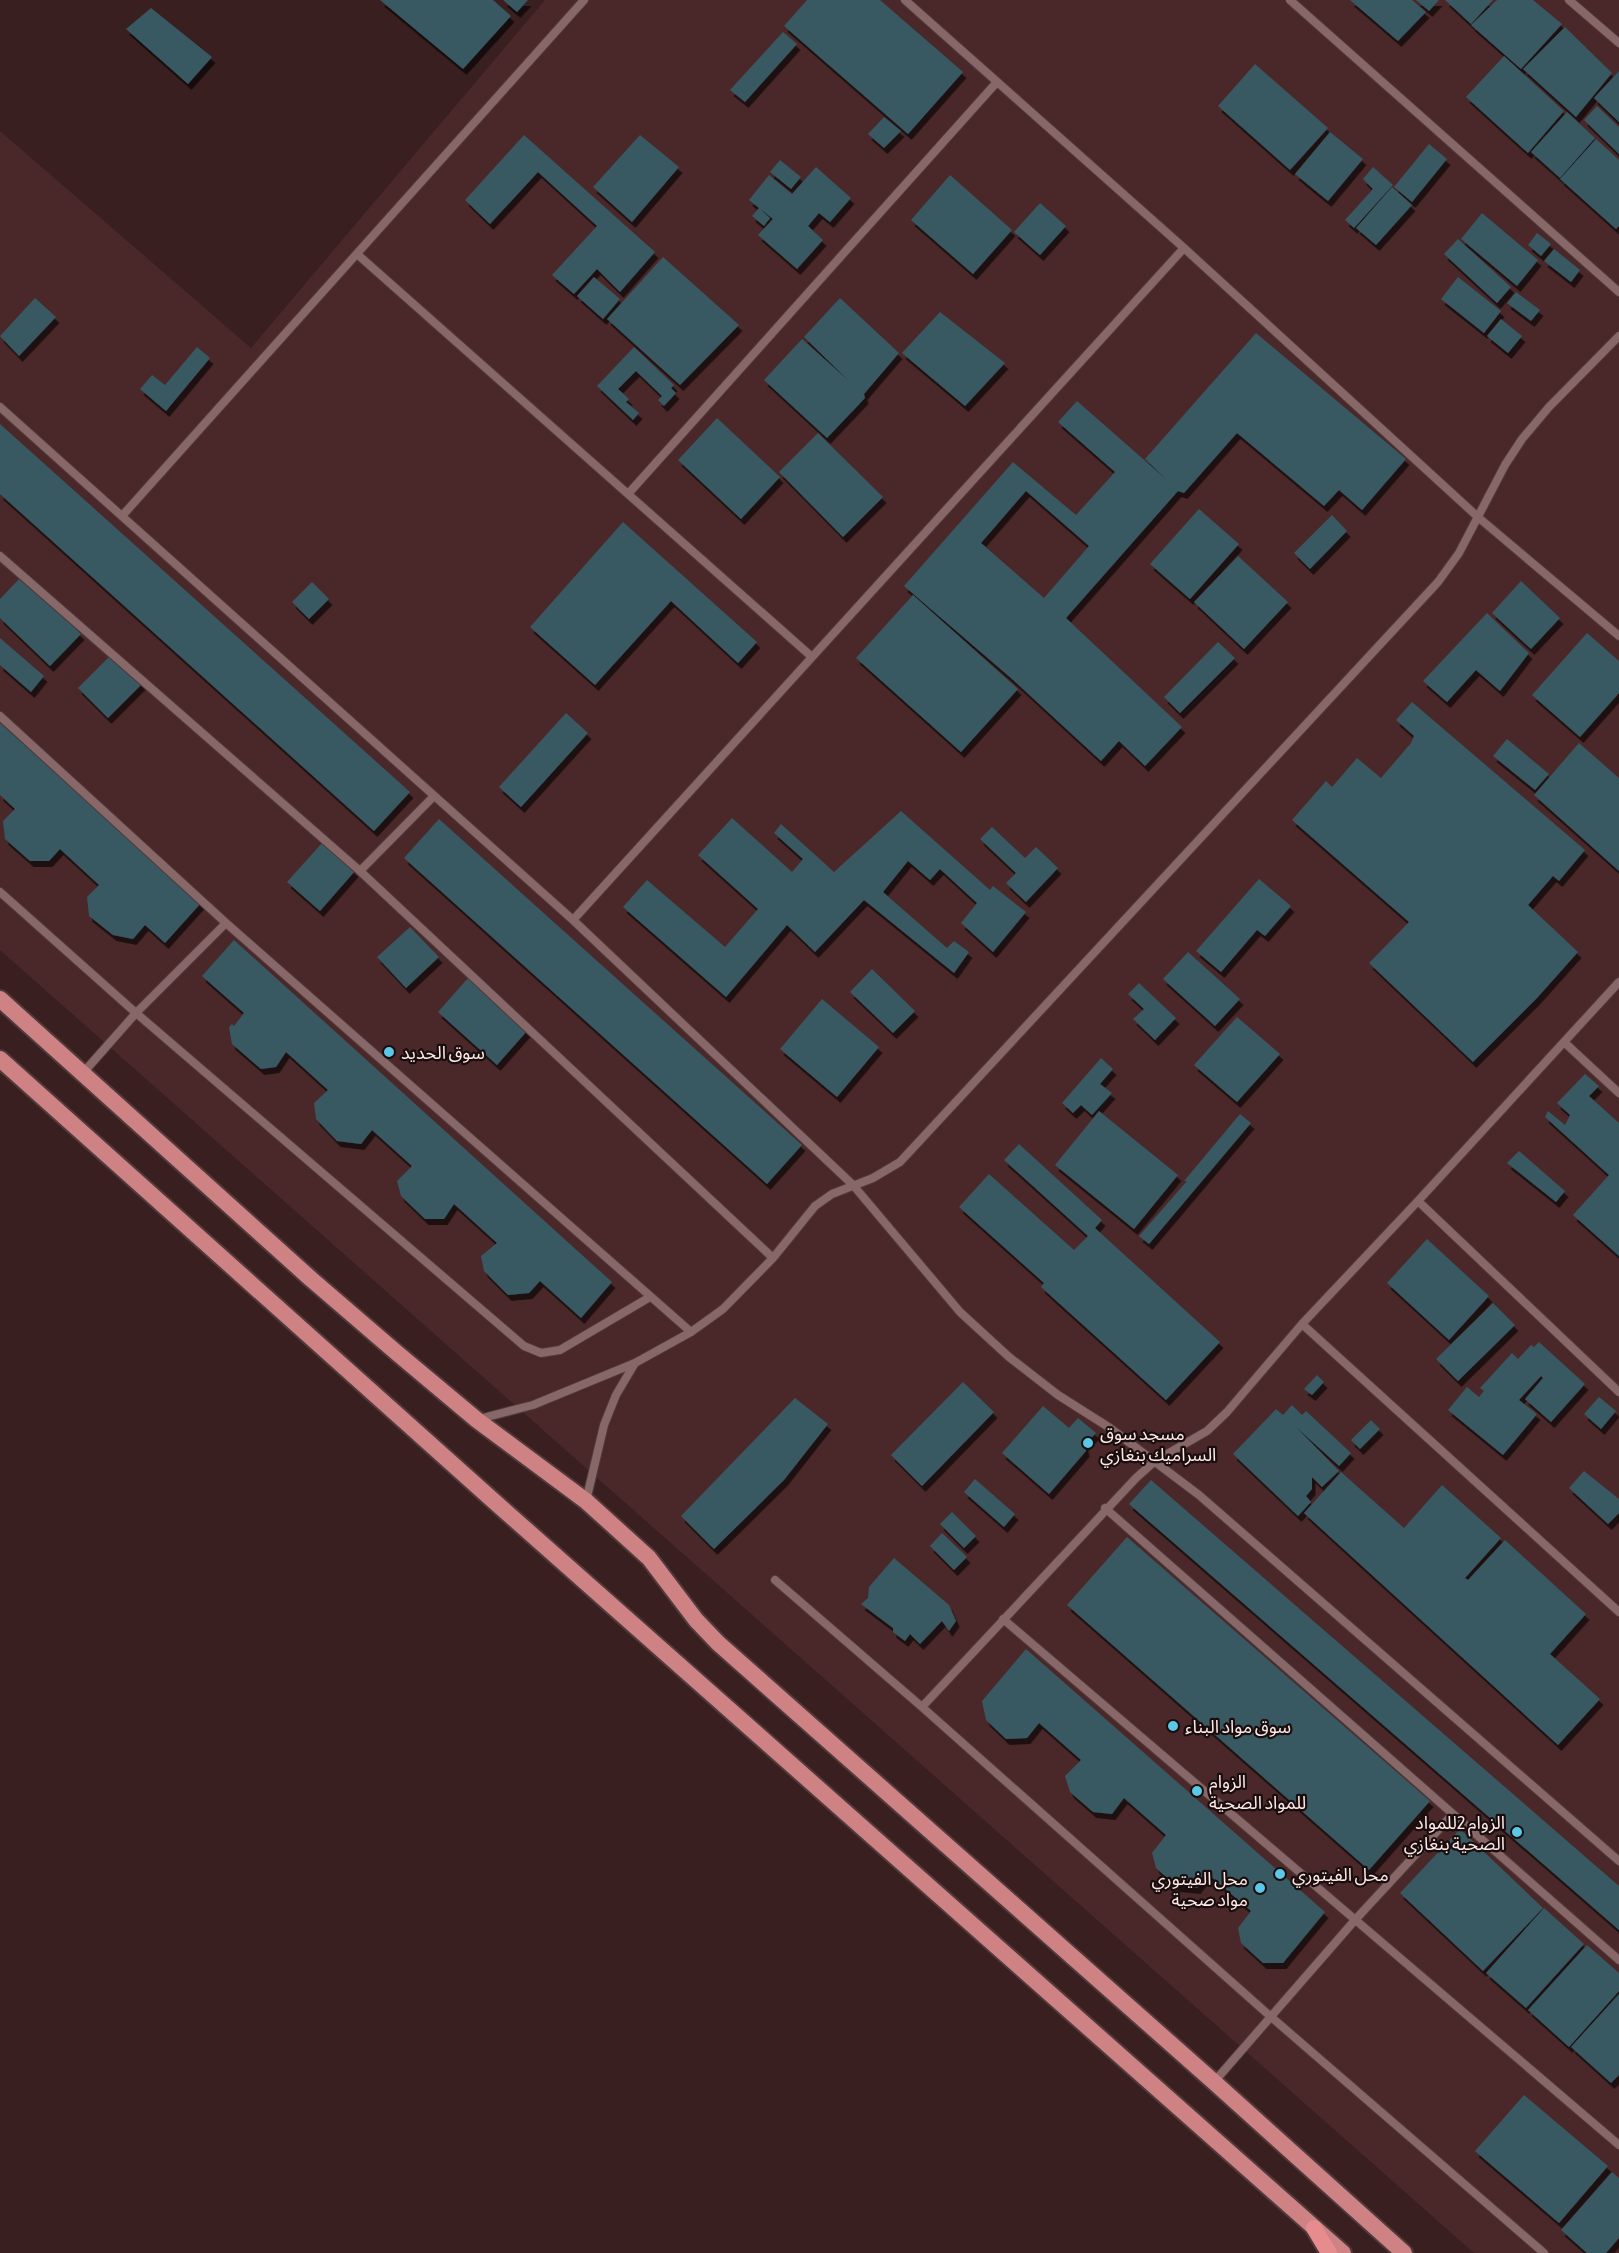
<svg xmlns="http://www.w3.org/2000/svg" width="1619" height="2253" font-family="'Asap Condensed','Noto Sans Arabic',sans-serif">
  <style>
    .built { fill: #4a2829 }
    .building { fill: #375862; fill-rule: evenodd; filter: url(#shadow) }
    .lines { fill: none; stroke-linecap: round; stroke-linejoin: round }
    .service-casing { stroke: #503a3a; stroke-width: 10 }
    .primary-casing { stroke: #503a3a; stroke-width: 20 }
    .trunk-casing { stroke: #503a3a; stroke-width: 20 }
    .service { stroke: #876767; stroke-width: 8 }
    .primary { stroke: #ce8284; stroke-width: 16 }
    .trunk { stroke: #e68b8e; stroke-width: 16 }
    .poi-dot { fill: #5ac8e6; stroke: #190d0d; stroke-width: 2 }
    .labels { text-anchor: middle; dominant-baseline: central; stroke-width: 4.5; stroke-linejoin: round; paint-order: stroke }
    .poi-label { font-size: 18px; fill: #fce9e8; stroke: #190d0d; text-anchor: start }
  </style>
  <defs>
    <filter id="shadow"><feDropShadow dx="3.5" dy="6" stdDeviation="0" flood-color="#0009"/></filter>
  </defs>
  <rect width="100%" height="100%" fill="#3a1f20"/>
  <!-- built -->
  <path class="built" d="M545 0H1619V2253H1474L0 950V131L251 348Z"/>
  <!-- building -->
  <path class="building" d="M380 0H493L511 16 463 69Z
    M503 0H528L517 12Z
    M807 0H880L963 72 908 134 784 26Z
    M1350 0H1412L1426 12 1398 41Z
    M1416 0H1439L1429 11Z
    M1445 0H1493L1471 24Z
    M1497 0H1533L1562 24 1521 69 1471 25Z
    M151 8 212 57 188 84 126 29Z
    M1565 27 1612 73 1576 117 1523 69Z
    M783 32 797 44 745 102 730 90Z
    M1504 56 1564 111 1528 153 1466 97Z
    M1255 64 1328 128 1290 170 1218 106Z
    M1619 71V122L1594 98Z
    M1597 106 1619 127V154L1584 120Z
    M1567 112 1595 138 1560 178 1531 152Z
    M884 117 901 131 884 148 868 134Z
    M1330 132 1363 159 1328 201 1295 174Z
    M524 135 655 252 620 292 597 269 574 294 552 275 597 226 538 172 490 224 465 200Z
    M640 135 679 167 632 222 593 187Z
    M1596 139 1619 160V226L1616 229 1560 179Z
    M1429 144 1447 159 1412 202 1394 187Z
    M780 160 801 177 791 189 770 172Z
    M816 167 851 198 830 222 819 213 808 226 823 240 797 269 758 235 773 219 749 200 769 175 792 194Z
    M1373 167 1393 185 1354 228 1345 220 1373 189 1363 179Z
    M950 175 1012 230 973 274 911 220Z
    M1392 187 1412 205 1376 245 1356 228Z
    M1040 203 1066 226 1040 255 1014 232Z
    M759 208 770 218 764 226 752 216Z
    M1482 213 1538 260 1517 286 1461 239Z
    M1537 233 1551 244 1541 256 1528 245Z
    M1458 239 1511 287 1497 303 1444 254Z
    M1554 249 1580 270 1571 282 1544 261Z
    M663 257 739 325 680 385 607 319Z
    M594 277 620 299 603 319 577 296Z
    M1458 277 1501 311 1484 333 1441 299Z
    M1516 292 1540 310 1531 321 1507 303Z
    M35 298 56 317 19 356 0 336Z
    M840 298 899 353 864 394 865 398 827 438 764 380 802 339 849 381 804 337Z
    M940 312 1005 363 965 406 902 353Z
    M1501 319 1522 336 1508 353 1487 336Z
    M1256 333 1406 459 1362 510 1339 490 1324 506 1237 433 1184 493 1178 491 1066 618 1182 727 1145 766 1119 741 1101 761 1012 679 904 586 1013 462 1076 515 1115 472 1058 422 1077 401 1167 480 1145 459ZM1026 491 1089 546 1044 598 981 543Z
    M197 347 210 358 166 411 140 389 152 375 165 385Z
    M634 347 674 385 671 388 676 393 664 406 658 400 662 396 636 371 618 389 629 399 626 402 639 413 633 420 597 386Z
    M717 418 780 477 741 519 678 460Z
    M0 424 410 792 374 831 0 494Z
    M818 433 883 497 843 537 779 472Z
    M1199 509 1239 544 1190 599 1150 564Z
    M1332 515 1347 531 1310 569 1294 553Z
    M623 522 757 642 738 663 671 601 595 685 530 627Z
    M1238 556 1288 602 1244 649 1194 602Z
    M21 577 81 634 50 666 0 618V599Z
    M1521 581 1560 618 1531 649 1492 613Z
    M312 582 329 599 309 619 292 602Z
    M913 595 1018 689 961 752 856 658Z
    M1487 613 1529 653 1500 691 1476 670 1447 702 1423 681Z
    M1587 633 1619 661V693L1580 737 1532 695Z
    M0 638 44 676 31 692 0 665Z
    M1218 642 1235 658 1180 713 1164 697Z
    M112 654 142 684 108 718 78 688Z
    M1412 702 1585 850 1559 881 1553 876 1528 905 1578 952 1537 998 1473 1062 1369 963 1409 922 1292 820 1326 781 1332 787 1357 758 1381 778 1411 743 1414 736 1396 720Z
    M566 713 588 733 521 807 499 787Z
    M0 723 201 903 165 943 145 925 133 939 113 935 89 916 87 897 99 885 60 849 49 861H30L5 839 3 821 15 809 0 795Z
    M1507 739 1549 774 1535 790 1493 756Z
    M1579 743 1619 778V871L1534 795Z
    M901 811 990 890 993 886 1026 912 993 952 961 923 977 903 940 869 930 880 908 861 883 892 947 948 954 941 969 952 954 973 864 900 815 952 787 925 726 997 623 907 647 880 725 947 758 909 698 855 732 818 792 872 803 859 774 833 781 824 834 872Z
    M439 819 802 1145 767 1184 404 858Z
    M992 827 1025 858 1036 847 1058 868 1026 902 1006 883 1016 873 980 839Z
    M322 843 355 871 320 911 287 882Z
    M1259 879 1291 906 1265 936 1257 930 1221 972 1196 951Z
    M410 927 439 957 406 988 377 957Z
    M234 940 612 1282 581 1318 540 1281 529 1293 508 1295 484 1271 481 1256 497 1243 454 1204 444 1219H425L401 1196 397 1181 412 1166 372 1130 361 1144 337 1141 316 1119 314 1103 328 1090 286 1052 276 1067 261 1069 232 1044 229 1027 232 1024 234 1026 244 1013 202 976Z
    M1188 952 1240 999 1215 1026 1163 979Z
    M872 969 915 1011 893 1033 850 992Z
    M468 978 527 1031 497 1065 438 1012Z
    M1139 983 1176 1018 1155 1040 1133 1019 1144 1009 1128 994Z
    M822 999 879 1047 837 1097 780 1049Z
    M1237 1017 1280 1054 1237 1102 1194 1065Z
    M1101 1058 1113 1069 1100 1084 1112 1093 1092 1115 1081 1105 1073 1113 1062 1103Z
    M1585 1074 1599 1086 1589 1096 1619 1123V1256L1573 1215 1609 1175 1545 1117 1548 1111 1565 1125 1570 1115 1557 1103Z
    M1099 1111 1178 1175 1134 1229 1055 1165Z
    M1240 1114 1251 1123 1149 1244 1139 1236 1187 1181H1184Z
    M1019 1144 1102 1220 1095 1228 1220 1342 1166 1400 1041 1287 1044 1283 959 1207 989 1174 1074 1250 1088 1236 1004 1160Z
    M1519 1151 1565 1191 1556 1202 1507 1163Z
    M1427 1239 1489 1296 1449 1340 1387 1283Z
    M1493 1303 1515 1325 1458 1381 1436 1359Z
    M1539 1342 1585 1384 1551 1422 1525 1399 1543 1378 1541 1376 1519 1400 1537 1414 1503 1455 1448 1410 1467 1387 1479 1397 1484 1391 1480 1388 1512 1353 1518 1359 1531 1345 1534 1347Z
    M1317 1375 1324 1382 1312 1395 1304 1389Z
    M963 1382 994 1412 922 1486 891 1455Z
    M1599 1397 1616 1411 1601 1429 1584 1414Z
    M795 1398 828 1424 784 1480 714 1549 681 1516Z
    M1292 1405 1302 1415 1306 1411 1351 1453 1339 1466 1296 1427 1339 1471 1322 1487 1312 1477V1489L1306 1496 1311 1502 1298 1516 1233 1454 1276 1409 1283 1415Z
    M1043 1406 1069 1428 1078 1418 1096 1433 1085 1445 1086 1451 1049 1494 1002 1453Z
    M1371 1420 1380 1429 1360 1449 1351 1440Z
    M1584 1471 1619 1499V1513L1608 1524 1569 1488Z
    M1341 1472 1404 1528 1442 1485 1501 1538 1465 1578 1468 1580 1505 1540 1586 1614 1550 1654 1600 1699 1558 1745 1304 1513Z
    M975 1479 1015 1514 1004 1527 964 1492Z
    M1151 1480 1619 1886V1930L1129 1504Z
    M952 1512 976 1536 964 1548 940 1524Z
    M942 1533 967 1557 954 1570 930 1546Z
    M1127 1537 1430 1801 1369 1870 1067 1605Z
    M894 1558 949 1605 956 1621 949 1631 942 1621 920 1644 910 1634 905 1641 893 1632V1628L861 1604 868 1598 869 1587Z
    M1026 1649 1325 1912 1283 1963H1263L1241 1943 1238 1928 1251 1911 1208 1874 1197 1888 1176 1886 1156 1868 1152 1853 1166 1835 1124 1798 1112 1814 1093 1812 1070 1792 1065 1776 1081 1760 1039 1723 1027 1738 1006 1739 986 1720 982 1701Z
    M1460 1829 1543 1908 1483 1971 1400 1893Z
    M1544 1908 1584 1944 1526 2008 1486 1973Z
    M1587 1945 1619 1973V1991L1569 2047 1528 2010Z
    M1619 1994V2075L1611 2083 1571 2047Z
    M1524 2095 1608 2166 1559 2223 1475 2151Z
    M1612 2172 1619 2178V2238L1606 2253H1587L1561 2230Z"/>
  <g class="lines">
    <defs>
      <path id="service" d="M905 0 1184 248 1479 518 1619 636
        M1290 0 1619 292
        M1569 0 1619 43
        M357 254 812 657
        M0 407 573 920 853 1185 960 1312 1009 1357 1058 1395 1110 1428 1199 1495 1619 1861
        M628 494 997 82
        M122 516 584 0
        M0 556 360 871 773 1258
        M0 716 226 923 691 1332
        M360 871 434 796
        M0 892 136 1013 524 1346 541 1353 560 1350 650 1297
        M573 920 1184 248
        M1564 1042 1619 1093
        M83 1073 136 1013 226 923
        M1418 1201 1619 1392
        M1302 1324 1619 1612
        M479 1419 533 1405 635 1363 691 1332 723 1309 773 1258 815 1206 832 1194 873 1178 900 1162 1438 582 1459 553 1505 465 1522 439 1549 407 1619 336
        M586 1501 604 1425 616 1395 635 1363
        M1105 1508 1619 1960
        M775 1580 922 1707 1270 2016 1544 2253
        M1003 1619 1619 2145
        M922 1707 1136 1478 1155 1461 1207 1431 1227 1412 1302 1324 1418 1201 1619 982
        M1214 2082 1355 1920 1453 1814"/>
      <path id="primary" d="M0 999 311 1279 397 1353 477 1420 586 1501 649 1558 696 1620 718 1643 1214 2082 1404 2253
        M0 1059 496 1503 1343 2253"/>
      <path id="trunk" d="M1314 2228 1329 2253"/>
    </defs>
    <!-- service casing -->
    <use href="#service" class="service-casing"/>
    <!-- primary casing -->
    <use href="#primary" class="primary-casing"/>
    <!-- trunk casing -->
    <use href="#trunk" class="trunk-casing"/>
    <!-- service -->
    <use href="#service" class="service"/>
    <!-- primary -->
    <use href="#primary" class="primary"/>
    <!-- trunk -->
    <use href="#trunk" class="trunk"/>
  </g>
  <!-- markers -->
  <g class="poi-dot">
    <circle cx="389" cy="1052" r="6"/>
    <circle cx="1088" cy="1443" r="6"/>
    <circle cx="1173" cy="1726" r="6"/>
    <circle cx="1197" cy="1791" r="6"/>
    <circle cx="1517" cy="1832" r="6"/>
    <circle cx="1280" cy="1874" r="6"/>
    <circle cx="1260" cy="1888" r="6"/>
  </g>
  <g class="labels">
    <!-- poi labels -->
    <g class="poi-label">
      <text x="401" y="1052">سوق الحديد</text>
      <text x="1100" y="1433">مسجد سوق<tspan x="1100" dy="21">السراميك بنغازي</tspan></text>
      <text x="1185" y="1726">سوق مواد البناء</text>
      <text x="1209" y="1781">الزوام<tspan x="1209" dy="21">للمواد الصحية</tspan></text>
      <text x="1505" y="1822" text-anchor="end">الزوام 2للمواد<tspan x="1505" dy="21">الصحية بنغازي</tspan></text>
      <text x="1292" y="1874">محل الفيتوري</text>
      <text x="1248" y="1878" text-anchor="end">محل الفيتوري<tspan x="1248" dy="21">مواد صحية</tspan></text>
    </g>
  </g>
</svg>
